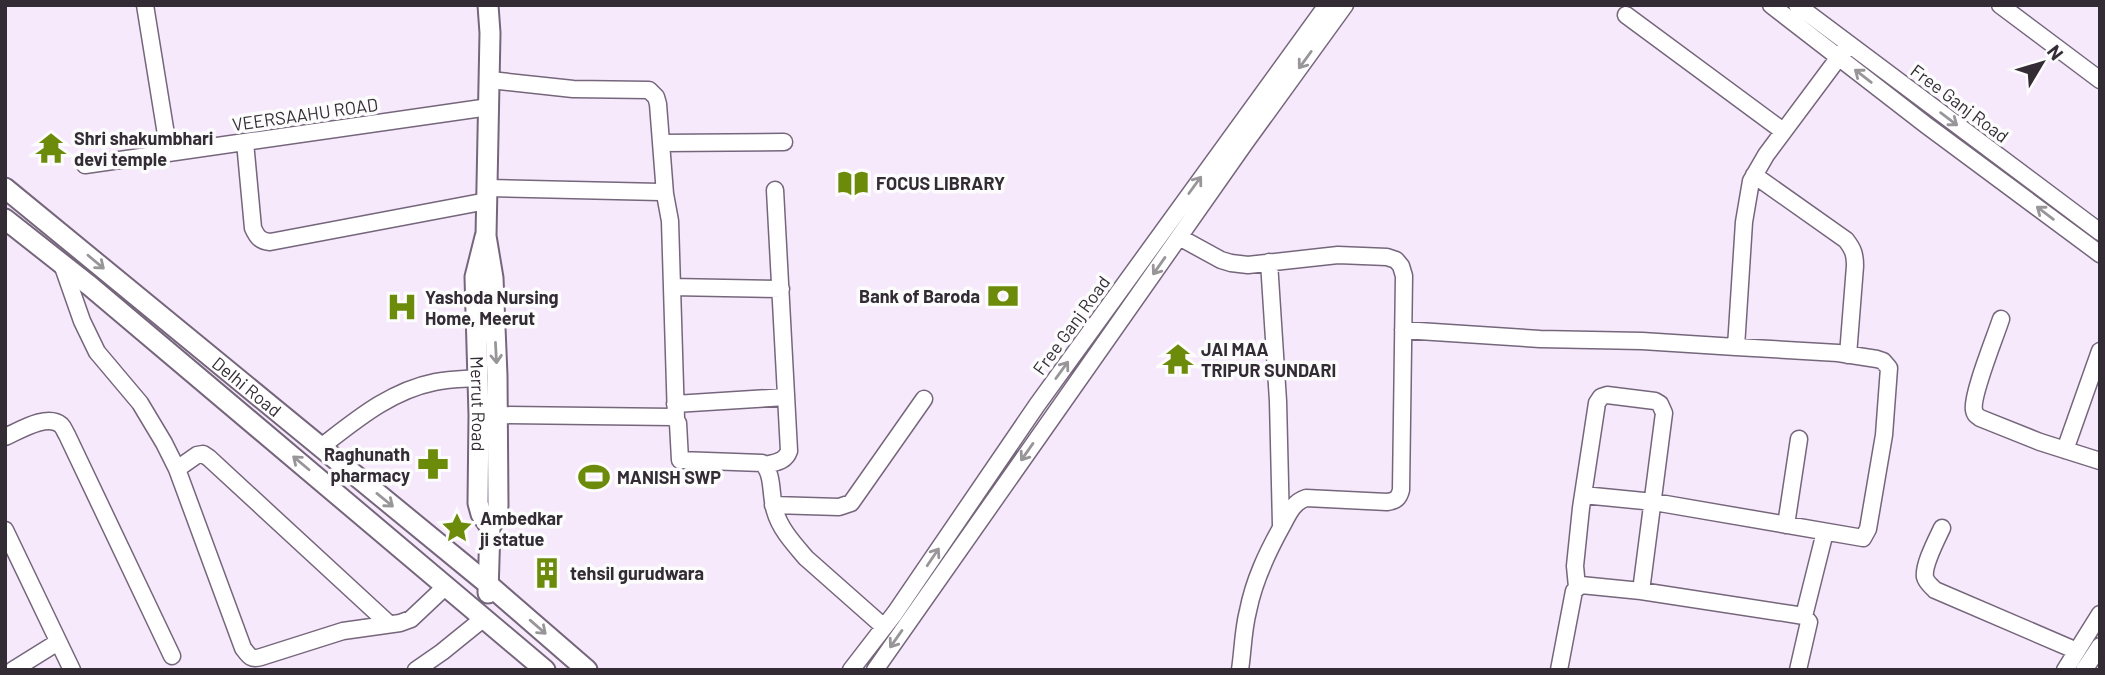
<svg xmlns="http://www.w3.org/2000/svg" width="2105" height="675" font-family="Barlow,sans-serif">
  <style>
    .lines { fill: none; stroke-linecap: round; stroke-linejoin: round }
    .minor-casing { stroke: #75667b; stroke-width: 19 }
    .major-casing { stroke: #75667b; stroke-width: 23 }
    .minor { stroke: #fff; stroke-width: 16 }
    .major { stroke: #fff; stroke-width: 19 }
    .oneway { stroke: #99969a }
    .labels { text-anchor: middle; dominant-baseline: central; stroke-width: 7; stroke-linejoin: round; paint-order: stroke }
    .street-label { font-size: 18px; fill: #332c35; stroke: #fcfcfc }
    .poi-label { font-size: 18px; font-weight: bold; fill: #332c35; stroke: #fcfcfc; text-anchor: start }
  </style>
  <rect width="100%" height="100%" fill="#f7e9fc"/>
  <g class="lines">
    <defs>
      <path id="minor" d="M145 5 169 153
        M1771 5 1926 125 2100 254
        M1797 5 2100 232
        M2000 5 2100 80
        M1626 15 1783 131
        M490 80 573 89 649 90 656 97 658 104 665 194
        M245 142 253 228C257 237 260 241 270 242L487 201
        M661 143 784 142
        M85 165 489 107
        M1754 175 1846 240C1853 249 1855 254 1855 266L1848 355
        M488 188 660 192 665 194 670 221 676 419
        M1179 237 1221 260 1231 263 1248 265 1338 255 1387 257 1396 260 1401 266 1404 276 1401 490C1399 498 1396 501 1387 502L1306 498C1293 502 1288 515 1282 526 1267 553 1254 580 1248 611 1243 630 1243 650 1240 670
        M1269 262 1278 401 1281 525
        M62 264 82 321 97 352 140 403 164 443 177 469 243 648C249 656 251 660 261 657L343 631 400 623 411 619 446 586
        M672 287 781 289
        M2001 319C1996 335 1971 396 1974 410 1975 415 1976 415 1980 418L2040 442 2100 461
        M1403 330 1540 339 1642 341 1736 347 1838 353 1877 359 1883 361 1889 368 1884 435 1868 529 1863 538 1654 502 1583 495
        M1736 347 1744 222 1751 181 1766 155 1845 49
        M675 404 786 397
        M498 415 673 417 678 423 680 460 762 463C774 473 770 496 775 511 780 529 794 544 806 558L884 627
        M5 437C19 431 47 413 61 425 64 428 65 432 67 435L172 656
        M321 447C356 420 390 391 435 382 449 379 464 379 479 378
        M2065 450 2100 351
        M766 465C776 462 785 462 789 451L775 190
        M177 469 197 455 203 454 209 458 389 624
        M773 505 839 507 851 503 924 399
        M1786 525 1799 439
        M1942 528C1937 539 1923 565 1925 577 1926 582 1931 586 1935 590L2077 651
        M5 530 72 670
        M1577 587 1575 566 1581 508 1597 403 1601 397 1607 395 1655 401 1660 404 1664 413 1641 591
        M1804 616 1825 532
        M13 670 58 642
        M416 670 442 652 484 618
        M851 670 895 613 1037 405 1327 5
        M875 670 1245 143 1345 5
        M1559 670 1574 591 1581 585 1641 591 1804 616 1809 622 1798 670
        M2065 670 2100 614
        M2084 670 2100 646"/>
      <g id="major">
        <path id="s1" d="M5 188 489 585 587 670"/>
        <path d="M5 219 90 286 545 670"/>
        <path id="s2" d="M485 237 475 277 479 415 478 503 481 514 490 527"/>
        <path d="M488 593 490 527 496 517 498 506 497 376 493 278 486 236 490 33 488 5"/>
      </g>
    </defs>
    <!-- minor casing -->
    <use href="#minor" class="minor-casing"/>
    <!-- major casing -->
    <use href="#major" class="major-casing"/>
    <!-- minor -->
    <use href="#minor" class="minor"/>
    <!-- major -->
    <use href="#major" class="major"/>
  </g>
  <!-- one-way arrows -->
  <defs><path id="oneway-shaft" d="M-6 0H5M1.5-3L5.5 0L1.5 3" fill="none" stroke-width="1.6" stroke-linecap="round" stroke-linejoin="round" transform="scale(1.75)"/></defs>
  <g class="oneway">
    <use href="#oneway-shaft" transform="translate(1305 60) rotate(126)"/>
    <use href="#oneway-shaft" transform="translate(1863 76) rotate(-142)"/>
    <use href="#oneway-shaft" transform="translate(1949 119) rotate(37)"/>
    <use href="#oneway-shaft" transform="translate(1195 185) rotate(-54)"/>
    <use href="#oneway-shaft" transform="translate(2045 213) rotate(-143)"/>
    <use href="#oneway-shaft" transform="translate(96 262) rotate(40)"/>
    <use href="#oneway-shaft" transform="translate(1159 266) rotate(125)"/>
    <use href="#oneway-shaft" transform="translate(496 353) rotate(87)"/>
    <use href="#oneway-shaft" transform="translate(1062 370) rotate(-54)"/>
    <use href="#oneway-shaft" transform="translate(1027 452) rotate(125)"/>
    <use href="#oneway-shaft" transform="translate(301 463) rotate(-140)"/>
    <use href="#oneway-shaft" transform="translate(385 500) rotate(39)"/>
    <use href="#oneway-shaft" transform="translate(933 557) rotate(-56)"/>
    <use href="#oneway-shaft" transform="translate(538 627) rotate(41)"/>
    <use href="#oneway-shaft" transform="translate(896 639) rotate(125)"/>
  </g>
  <!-- icons -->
  <defs>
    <symbol id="temple-bare" viewBox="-9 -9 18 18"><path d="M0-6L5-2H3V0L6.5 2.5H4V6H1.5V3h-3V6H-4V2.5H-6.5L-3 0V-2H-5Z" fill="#6d8b0a" stroke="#fcfcfc" stroke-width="2.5" paint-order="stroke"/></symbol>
    <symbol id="library-bare" viewBox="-9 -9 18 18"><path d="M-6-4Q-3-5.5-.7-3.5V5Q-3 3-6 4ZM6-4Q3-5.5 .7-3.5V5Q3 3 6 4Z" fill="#6d8b0a" stroke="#fcfcfc" stroke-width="2.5" paint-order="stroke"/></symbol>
    <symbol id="bank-bare" viewBox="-9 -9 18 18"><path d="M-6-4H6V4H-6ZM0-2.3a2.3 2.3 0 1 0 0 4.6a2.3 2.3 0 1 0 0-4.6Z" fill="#6d8b0a" stroke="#fcfcfc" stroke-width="2.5" paint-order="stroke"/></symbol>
    <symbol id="hospital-bare" viewBox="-9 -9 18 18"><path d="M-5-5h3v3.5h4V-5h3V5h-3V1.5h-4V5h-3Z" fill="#6d8b0a" stroke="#fcfcfc" stroke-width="2.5" paint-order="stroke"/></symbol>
    <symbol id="pharmacy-bare" viewBox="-9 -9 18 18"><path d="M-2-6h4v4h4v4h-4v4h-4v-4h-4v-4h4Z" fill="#6d8b0a" stroke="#fcfcfc" stroke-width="2.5" paint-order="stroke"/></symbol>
    <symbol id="stadium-bare" viewBox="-9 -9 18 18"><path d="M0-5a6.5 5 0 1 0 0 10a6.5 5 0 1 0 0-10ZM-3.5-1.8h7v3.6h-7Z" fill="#6d8b0a" stroke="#fcfcfc" stroke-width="2.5" paint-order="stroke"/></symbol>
    <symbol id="sight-bare" viewBox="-9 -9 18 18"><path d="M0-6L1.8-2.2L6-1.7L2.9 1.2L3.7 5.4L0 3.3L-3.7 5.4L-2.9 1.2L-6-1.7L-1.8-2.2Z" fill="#6d8b0a" stroke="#fcfcfc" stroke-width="2.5" paint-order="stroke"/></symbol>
    <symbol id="building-bare" viewBox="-9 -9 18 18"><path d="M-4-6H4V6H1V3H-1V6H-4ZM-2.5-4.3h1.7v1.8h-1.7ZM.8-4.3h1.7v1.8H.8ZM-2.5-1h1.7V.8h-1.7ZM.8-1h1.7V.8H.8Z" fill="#6d8b0a" stroke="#fcfcfc" stroke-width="2.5" paint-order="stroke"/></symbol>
  </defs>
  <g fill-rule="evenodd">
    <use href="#temple-bare" x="29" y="126" width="44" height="44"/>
    <use href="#library-bare" x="831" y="161" width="44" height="44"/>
    <use href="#bank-bare" x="981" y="274" width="44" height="44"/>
    <use href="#hospital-bare" x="380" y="285" width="44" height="44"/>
    <use href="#temple-bare" x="1156" y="337" width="44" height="44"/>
    <use href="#pharmacy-bare" x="411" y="442" width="44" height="44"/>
    <use href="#stadium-bare" x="572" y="455" width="44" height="44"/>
    <use href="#sight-bare" x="435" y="506" width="44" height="44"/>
    <use href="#building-bare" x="525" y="551" width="44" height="44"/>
  </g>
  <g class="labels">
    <!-- street labels -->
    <g class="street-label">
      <text transform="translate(1960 103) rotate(37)">Free Ganj Road</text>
      <text transform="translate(305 114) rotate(-8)">VEERSAAHU ROAD</text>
      <text transform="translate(1071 325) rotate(-54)">Free Ganj Road</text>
      <text stroke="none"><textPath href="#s1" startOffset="313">Delhi Road</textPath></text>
      <text stroke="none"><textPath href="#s2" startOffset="168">Merrut Road</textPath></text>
    </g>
    <!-- poi labels -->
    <g class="poi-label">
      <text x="74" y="138">Shri shakumbhari<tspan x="74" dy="21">devi temple</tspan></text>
      <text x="876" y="183">FOCUS LIBRARY</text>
      <text x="980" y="296" text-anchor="end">Bank of Baroda</text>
      <text x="425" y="297">Yashoda Nursing<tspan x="425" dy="21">Home, Meerut</tspan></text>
      <text x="1201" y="349">JAI MAA<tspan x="1201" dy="21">TRIPUR SUNDARI</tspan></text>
      <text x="410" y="454" text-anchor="end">Raghunath<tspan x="410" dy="21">pharmacy</tspan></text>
      <text x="617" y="477">MANISH SWP</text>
      <text x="480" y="518">Ambedkar<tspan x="480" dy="21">ji statue</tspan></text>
      <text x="570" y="573">tehsil gurudwara</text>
    </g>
  </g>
  <!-- border -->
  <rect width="2105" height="675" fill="none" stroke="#332c35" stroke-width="14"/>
  <!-- north arrow -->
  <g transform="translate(2042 63) rotate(52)" stroke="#fcfcfc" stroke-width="5" paint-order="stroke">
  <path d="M0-5L12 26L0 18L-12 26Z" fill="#332c35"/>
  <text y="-10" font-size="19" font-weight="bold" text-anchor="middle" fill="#332c35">N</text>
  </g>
</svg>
